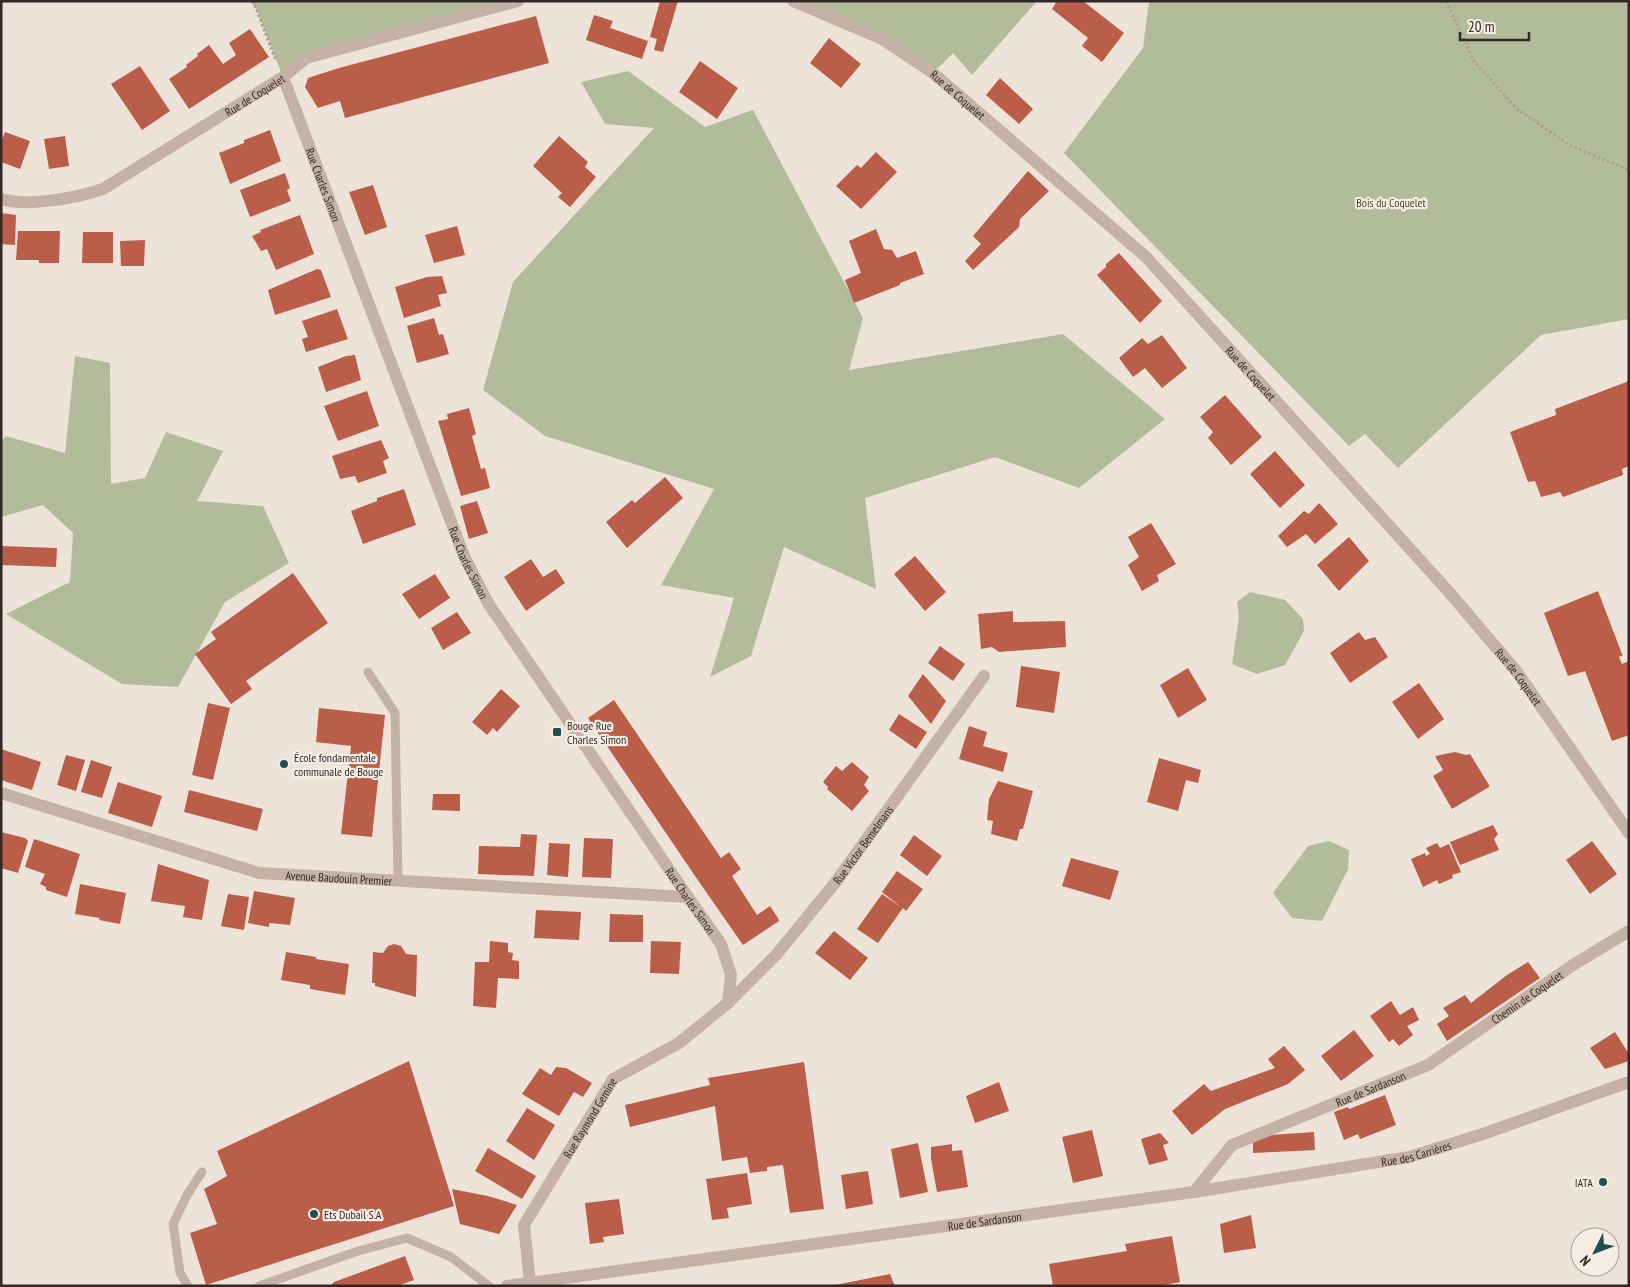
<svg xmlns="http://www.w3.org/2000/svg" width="1630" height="1287" font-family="'PT Sans Narrow',sans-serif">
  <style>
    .green { fill: #b2bc9a }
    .building { fill: #bb5e49 }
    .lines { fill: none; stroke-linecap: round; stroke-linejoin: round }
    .path { stroke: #b19c90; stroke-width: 3; stroke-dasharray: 2.5 2.5; stroke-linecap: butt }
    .lane { stroke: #c5b2a6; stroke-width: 9 }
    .street { stroke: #c5b2a6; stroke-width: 12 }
    .poi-dot { fill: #1f4f4f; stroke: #f7ede4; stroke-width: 2 }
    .labels { text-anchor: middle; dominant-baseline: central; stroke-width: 4.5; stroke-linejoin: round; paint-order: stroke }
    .street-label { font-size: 12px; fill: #322926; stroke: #f7ede4 }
    .park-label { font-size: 12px; fill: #434e2c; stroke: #f7ede4 }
    .poi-label { font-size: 12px; fill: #322926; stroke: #f7ede4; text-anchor: start }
  </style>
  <rect width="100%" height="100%" fill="#eee3d8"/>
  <!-- green -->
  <path class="green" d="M250 1H518L306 58 283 77 256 8Z
    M794 1H1037L972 75 953 53 933 73 882 39Z
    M1149 1H1629V319L1541 335 1398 468 1365 434 1349 446 1064 153 1143 48Z
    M628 71 705 127 753 110 863 318 849 370 1063 334 1165 419 1079 488 995 457 865 498 876 589 784 547 751 656 710 677 734 598 661 585 714 489 545 436 483 390 513 282 654 128 605 124 581 82Z
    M75 356 110 363 111 484 145 478 166 432 223 451 197 501 263 506 289 563 225 602 178 687 122 684 6 614 70 582 73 533 43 505 1 517V441L6 436 65 453Z
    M1250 592 1285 600 1303 619 1304 631 1285 665 1257 674 1232 664 1239 617 1237 602Z
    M1329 841 1349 850 1348 869 1322 921 1292 918 1273 893 1308 846Z"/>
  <!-- building -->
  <path class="building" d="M660 1H678L663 52 654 50 657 39 650 37Z
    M1057 1H1083L1124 33 1102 62 1082 46 1088 38 1052 9Z
    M594 15 613 21 610 28 648 41 642 59 586 40Z
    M536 16 549 63 345 118 340 101 318 108 305 87 308 78 339 68Z
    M250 29 269 57 189 109 169 79 187 67 186 65 198 56 197 54 209 45 223 64 236 55 229 43Z
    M829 38 861 64 841 88 810 63Z
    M700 61 738 88 717 119 679 92Z
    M140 66 170 111 142 130 111 84Z
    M1000 78 1033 109 1019 124 986 95Z
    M270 130 281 161 230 184 219 153 244 143V140Z
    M5 132 30 141 20 169 1 162V143Z
    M65 136 69 166 49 169 44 139Z
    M559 136 588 162 585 167 596 177 570 207 558 197 562 193 533 166Z
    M876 152 897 172 861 209 836 186 857 165 861 168Z
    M1028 171 1049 191 1020 219 1019 227 973 270 965 261 981 244 973 236Z
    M285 173 290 188 287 190 291 201 250 217 240 190Z
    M373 185 387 227 365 235 349 192Z
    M1 213 16 215 15 245 1 244Z
    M300 215 314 254 276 270 267 249 261 251 252 236 261 232 260 230Z
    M457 226 465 255 434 263 425 235Z
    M876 229 884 249 892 250 897 258 916 251 924 274 900 283V285L854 303 845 280 861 273 849 241Z
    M18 231H60L59 263H39V260H16Z
    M83 232H113V263H82Z
    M145 240 144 266H121L120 241Z
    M1119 253 1162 301 1140 323 1097 275 1106 267V264Z
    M317 269 321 270 331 297 275 315 268 290Z
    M442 276 447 293 438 295 441 306 404 318 395 287 427 277Z
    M337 309 348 339 306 352 302 339 308 337 302 321Z
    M434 318 439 335 443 334 449 354 417 363 407 326Z
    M1162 335 1187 368 1162 388 1145 368 1133 377 1119 358 1142 338 1148 344Z
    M355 355 361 380 326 392 318 367 346 356Z
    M1629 381V466L1622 469 1623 475 1563 497 1560 492 1541 497 1535 481 1528 482 1510 432 1556 415 1555 409Z
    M367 391 379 426 338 441 324 406Z
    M1225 395 1262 437 1231 465 1208 438 1213 432 1200 417Z
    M469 408 476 434 472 436 481 469 485 468 490 488 461 496 438 421 448 419 447 414Z
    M381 440 389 458 383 461 387 473 358 483 355 476 340 479 332 456Z
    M1275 451 1305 485 1280 508 1250 474Z
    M665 477 683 498 627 548 606 522 632 500 635 503Z
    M404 489 416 525 363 544 351 511 377 501V498Z
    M477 501 488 533 469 539 460 506Z
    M1319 503 1338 524 1315 544 1306 534 1287 547 1278 536 1304 511 1309 514Z
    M1151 523 1176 564 1157 575 1159 581 1142 591 1128 565 1139 557 1128 537Z
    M1349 537 1369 561 1339 591 1317 565Z
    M1 546 57 548 56 567 1 565Z
    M915 556 946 592 925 611 894 574Z
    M531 559 543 577 556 569 565 583 526 611 504 577Z
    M293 573 328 623 246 681 252 689 231 704 195 654 216 639 211 632Z
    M435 574 450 598 419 619 402 594Z
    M1598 591 1622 654 1623 655 1619 657 1622 664 1629 661V735L1612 741 1585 671 1568 676 1544 613Z
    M1013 611V622L1065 621 1066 647 999 652 992 647 981 649 978 614Z
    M457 612 471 633 443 650 431 628Z
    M1359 632 1365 640 1375 637 1388 657 1350 683 1330 653Z
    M940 646 965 664 953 681 928 663Z
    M1021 666 1060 672 1054 713 1016 707Z
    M1188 668 1207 700 1178 718 1160 685Z
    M923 674 946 701 931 724 908 696Z
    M1419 683 1444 719 1418 739 1392 702Z
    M501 689 520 706 497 732 493 728 487 735 472 722Z
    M614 700 721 858 729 852 741 869 732 876 757 915 770 906 778 918 779 921 743 945 695 876 588 718Z
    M208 703 230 708 213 780 192 775Z
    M319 708 385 715 372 837 341 834 351 746 316 742Z
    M899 714 927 732 916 749 889 730Z
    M969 726 987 732 983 746 1008 753 1003 772 959 759Z
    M1 749 41 762 32 790 1 780Z
    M1455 752 1466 755 1470 754 1489 785V787L1452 809 1433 776 1443 770 1435 756Z
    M66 755 85 760 76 791 57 785Z
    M1159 758 1201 770 1198 783 1186 780 1178 811 1147 802Z
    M91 760 112 767 102 798 81 792Z
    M852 762 869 777 864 785 869 791 852 811 827 789 828 787 823 782 836 766 842 771Z
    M998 781 1033 791 1023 829H1020L1017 841 991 834 993 821 987 820 989 799Z
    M118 782 162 796 152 827 108 813Z
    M189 790 263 809 257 831 184 812Z
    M433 794H460V811L432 810Z
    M1493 825 1498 834 1494 839 1499 850 1460 865 1450 842Z
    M1 832 25 838 28 841 18 873 1 868Z
    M521 834 537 835 534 876 478 874 479 846 520 847Z
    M914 835 942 856 927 876 900 855Z
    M584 838 613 839 611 878 582 877Z
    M34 839 80 854 67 897 46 890V887L40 884 45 874 25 867Z
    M1592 841 1617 874 1590 894 1566 860Z
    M549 843 570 844 568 877 547 875Z
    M1437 843 1440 848 1449 844 1461 872 1452 875 1453 878 1439 884 1437 880 1423 887 1411 859 1425 853 1426 856 1430 854 1426 848Z
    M1071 858 1119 871 1110 900 1062 886Z
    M158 864 209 880 202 920 183 917 185 906 151 901Z
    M897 871 923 889 906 911 903 908 878 943 857 929 882 894 901 907 882 892Z
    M80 884 126 893 120 924 99 920 100 918 75 914Z
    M254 891 295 898 290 925 269 923V927L248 923Z
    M228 894 249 897 244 930 221 926Z
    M536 910 581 912 579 940 534 938Z
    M610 914 643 915V942H609Z
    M834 931 868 958 850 980 815 953Z
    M490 941 508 943V952L513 953 512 960 519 961V979L498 978 496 1008 473 1006 475 962H489Z
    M651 941 681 942 679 974 650 973Z
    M394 944 401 946 406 954 417 955 416 997 375 986V983H372L373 952 383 953 388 946Z
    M286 952 316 957V959L349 964 345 995 310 989V985L281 980Z
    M1528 962 1540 978 1447 1041 1437 1024 1449 1016 1443 1008 1465 995 1471 1003 1507 975Z
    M1391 1001 1400 1015 1413 1007 1419 1020 1407 1026 1413 1035 1399 1046 1393 1039 1389 1042 1370 1016Z
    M1354 1030 1374 1056 1341 1081 1321 1056Z
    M1615 1032 1629 1054V1061L1605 1069 1590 1048Z
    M1284 1046 1305 1070 1288 1084 1225 1109 1192 1135 1172 1111 1204 1084 1211 1091 1275 1068 1268 1059Z
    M409 1061 454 1206 206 1285 190 1233 217 1224 204 1189 227 1176 217 1151Z
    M804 1062 824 1209 790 1213 783 1165 767 1167V1171L750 1173 747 1157 722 1161 715 1106 630 1127 625 1105 710 1085 708 1078Z
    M556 1067 566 1068 592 1083 583 1097 574 1092 559 1116 522 1094 540 1068 551 1075Z
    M999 1082 1009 1111 975 1123 966 1096Z
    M1385 1095 1396 1125 1360 1139 1358 1134 1344 1140 1334 1112 1348 1107 1349 1109Z
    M527 1108 555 1125 534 1160 506 1141Z
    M1092 1130 1103 1176 1073 1183 1062 1137Z
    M1314 1132 1315 1150 1253 1153V1142L1271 1135Z
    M1160 1133 1169 1143 1163 1145 1168 1160 1149 1165 1141 1139Z
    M918 1143 928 1192 900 1198 891 1149Z
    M952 1144V1151L962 1150 968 1187 937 1192 931 1159V1147Z
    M488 1148 536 1176 522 1199 475 1171Z
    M868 1171 873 1204 846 1209 841 1175Z
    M747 1173 752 1204 727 1208 729 1218 712 1220 706 1179Z
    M452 1189 488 1196 517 1205 499 1234 460 1224Z
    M619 1199 624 1234 603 1237 604 1242 590 1244 585 1203Z
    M1251 1215 1256 1248 1224 1253 1220 1224Z
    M1172 1236 1180 1282 1160 1286H1053L1049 1264 1127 1251 1125 1244Z
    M405 1256 414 1280 397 1286H330L334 1282Z
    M890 1274 895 1286H835V1285Z"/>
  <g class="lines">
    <!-- path -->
    <path class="path" d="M252 1 256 8 276 61
      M1446 1 1474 61 1517 109 1571 146 1629 170"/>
    <!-- lane -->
    <path class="lane" d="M368 672 395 713 398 881
      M188 1286 180 1273 173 1224 187 1195 202 1172
      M259 1286 358 1251 407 1238 451 1257 489 1286"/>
    <!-- street -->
    <g class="street">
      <path id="s1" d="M793 1 882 39 933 73 1146 257 1449 592 1517 672 1629 833"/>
      <path id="s2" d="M283 77 464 556 488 603 688 897 721 944 731 975 728 1003"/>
      <path id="s3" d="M1 199C29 207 76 198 103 189L283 77 306 58 518 1"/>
      <path id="s4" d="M1 793 259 873 688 897"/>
      <path id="s5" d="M1194 1192 1232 1145 1428 1065 1573 965 1629 931"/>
      <path id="s6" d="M530 1283 524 1225 613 1079 679 1043 728 1003 776 955 835 883 984 676"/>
      <path id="s7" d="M507 1286 1194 1192 1409 1157 1483 1134 1629 1082"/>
    </g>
  </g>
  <!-- markers -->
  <g class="poi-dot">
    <rect x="552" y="727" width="10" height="10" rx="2.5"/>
    <circle cx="284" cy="764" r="5"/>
    <circle cx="1603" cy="1182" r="5"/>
    <circle cx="314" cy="1214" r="5"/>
  </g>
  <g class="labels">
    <!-- street labels -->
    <g class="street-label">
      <text stroke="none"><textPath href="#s3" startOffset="282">Rue de Coquelet</textPath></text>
      <text stroke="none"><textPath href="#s1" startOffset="191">Rue de Coquelet</textPath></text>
      <text stroke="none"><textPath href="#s2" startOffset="115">Rue Charles Simon</textPath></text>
      <text stroke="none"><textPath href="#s1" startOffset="596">Rue de Coquelet</textPath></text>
      <text stroke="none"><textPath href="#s2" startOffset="520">Rue Charles Simon</textPath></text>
      <text stroke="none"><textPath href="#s1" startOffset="1001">Rue de Coquelet</textPath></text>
      <text stroke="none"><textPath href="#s6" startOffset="576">Rue Victor Bemelmans</textPath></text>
      <text stroke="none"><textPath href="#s4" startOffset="350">Avenue Baudouin Premier</textPath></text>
      <text stroke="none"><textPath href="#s2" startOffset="925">Rue Charles Simon</textPath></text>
      <text stroke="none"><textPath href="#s5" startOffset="392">Chemin de Coquelet</textPath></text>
      <text stroke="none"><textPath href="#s5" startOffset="210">Rue de Sardanson</textPath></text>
      <text stroke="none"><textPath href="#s6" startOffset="184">Rue Raymond Gemine</textPath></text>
      <text stroke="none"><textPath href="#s7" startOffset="919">Rue des Carrières</textPath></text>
      <text stroke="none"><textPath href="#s7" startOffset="482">Rue de Sardanson</textPath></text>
    </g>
    <!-- park labels -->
    <g class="park-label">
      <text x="1391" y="202">Bois du Coquelet</text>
    </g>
    <!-- poi labels -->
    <g class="poi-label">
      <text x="567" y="725">Bouge Rue<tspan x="567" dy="14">Charles Simon</tspan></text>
      <text x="294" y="757">École fondamentale<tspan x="294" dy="14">communale de Bouge</tspan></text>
      <text x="1593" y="1182" text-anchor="end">IATA</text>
      <text x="324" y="1214">Ets Dubail S.A</text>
    </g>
  </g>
  <!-- border -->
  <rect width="1630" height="1287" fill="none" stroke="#322926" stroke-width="5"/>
  <!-- north arrow -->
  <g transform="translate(1595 1252) rotate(228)"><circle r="24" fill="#f7ede4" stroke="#a89f98"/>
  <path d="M0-4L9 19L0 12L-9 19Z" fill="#1f4f4f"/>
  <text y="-8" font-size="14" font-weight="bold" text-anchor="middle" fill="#322926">N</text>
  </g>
  <!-- scale -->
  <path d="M1460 32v8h69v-8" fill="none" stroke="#322926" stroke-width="2.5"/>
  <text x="1468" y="32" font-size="15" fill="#322926" stroke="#f7ede4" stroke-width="4" paint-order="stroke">20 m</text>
</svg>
